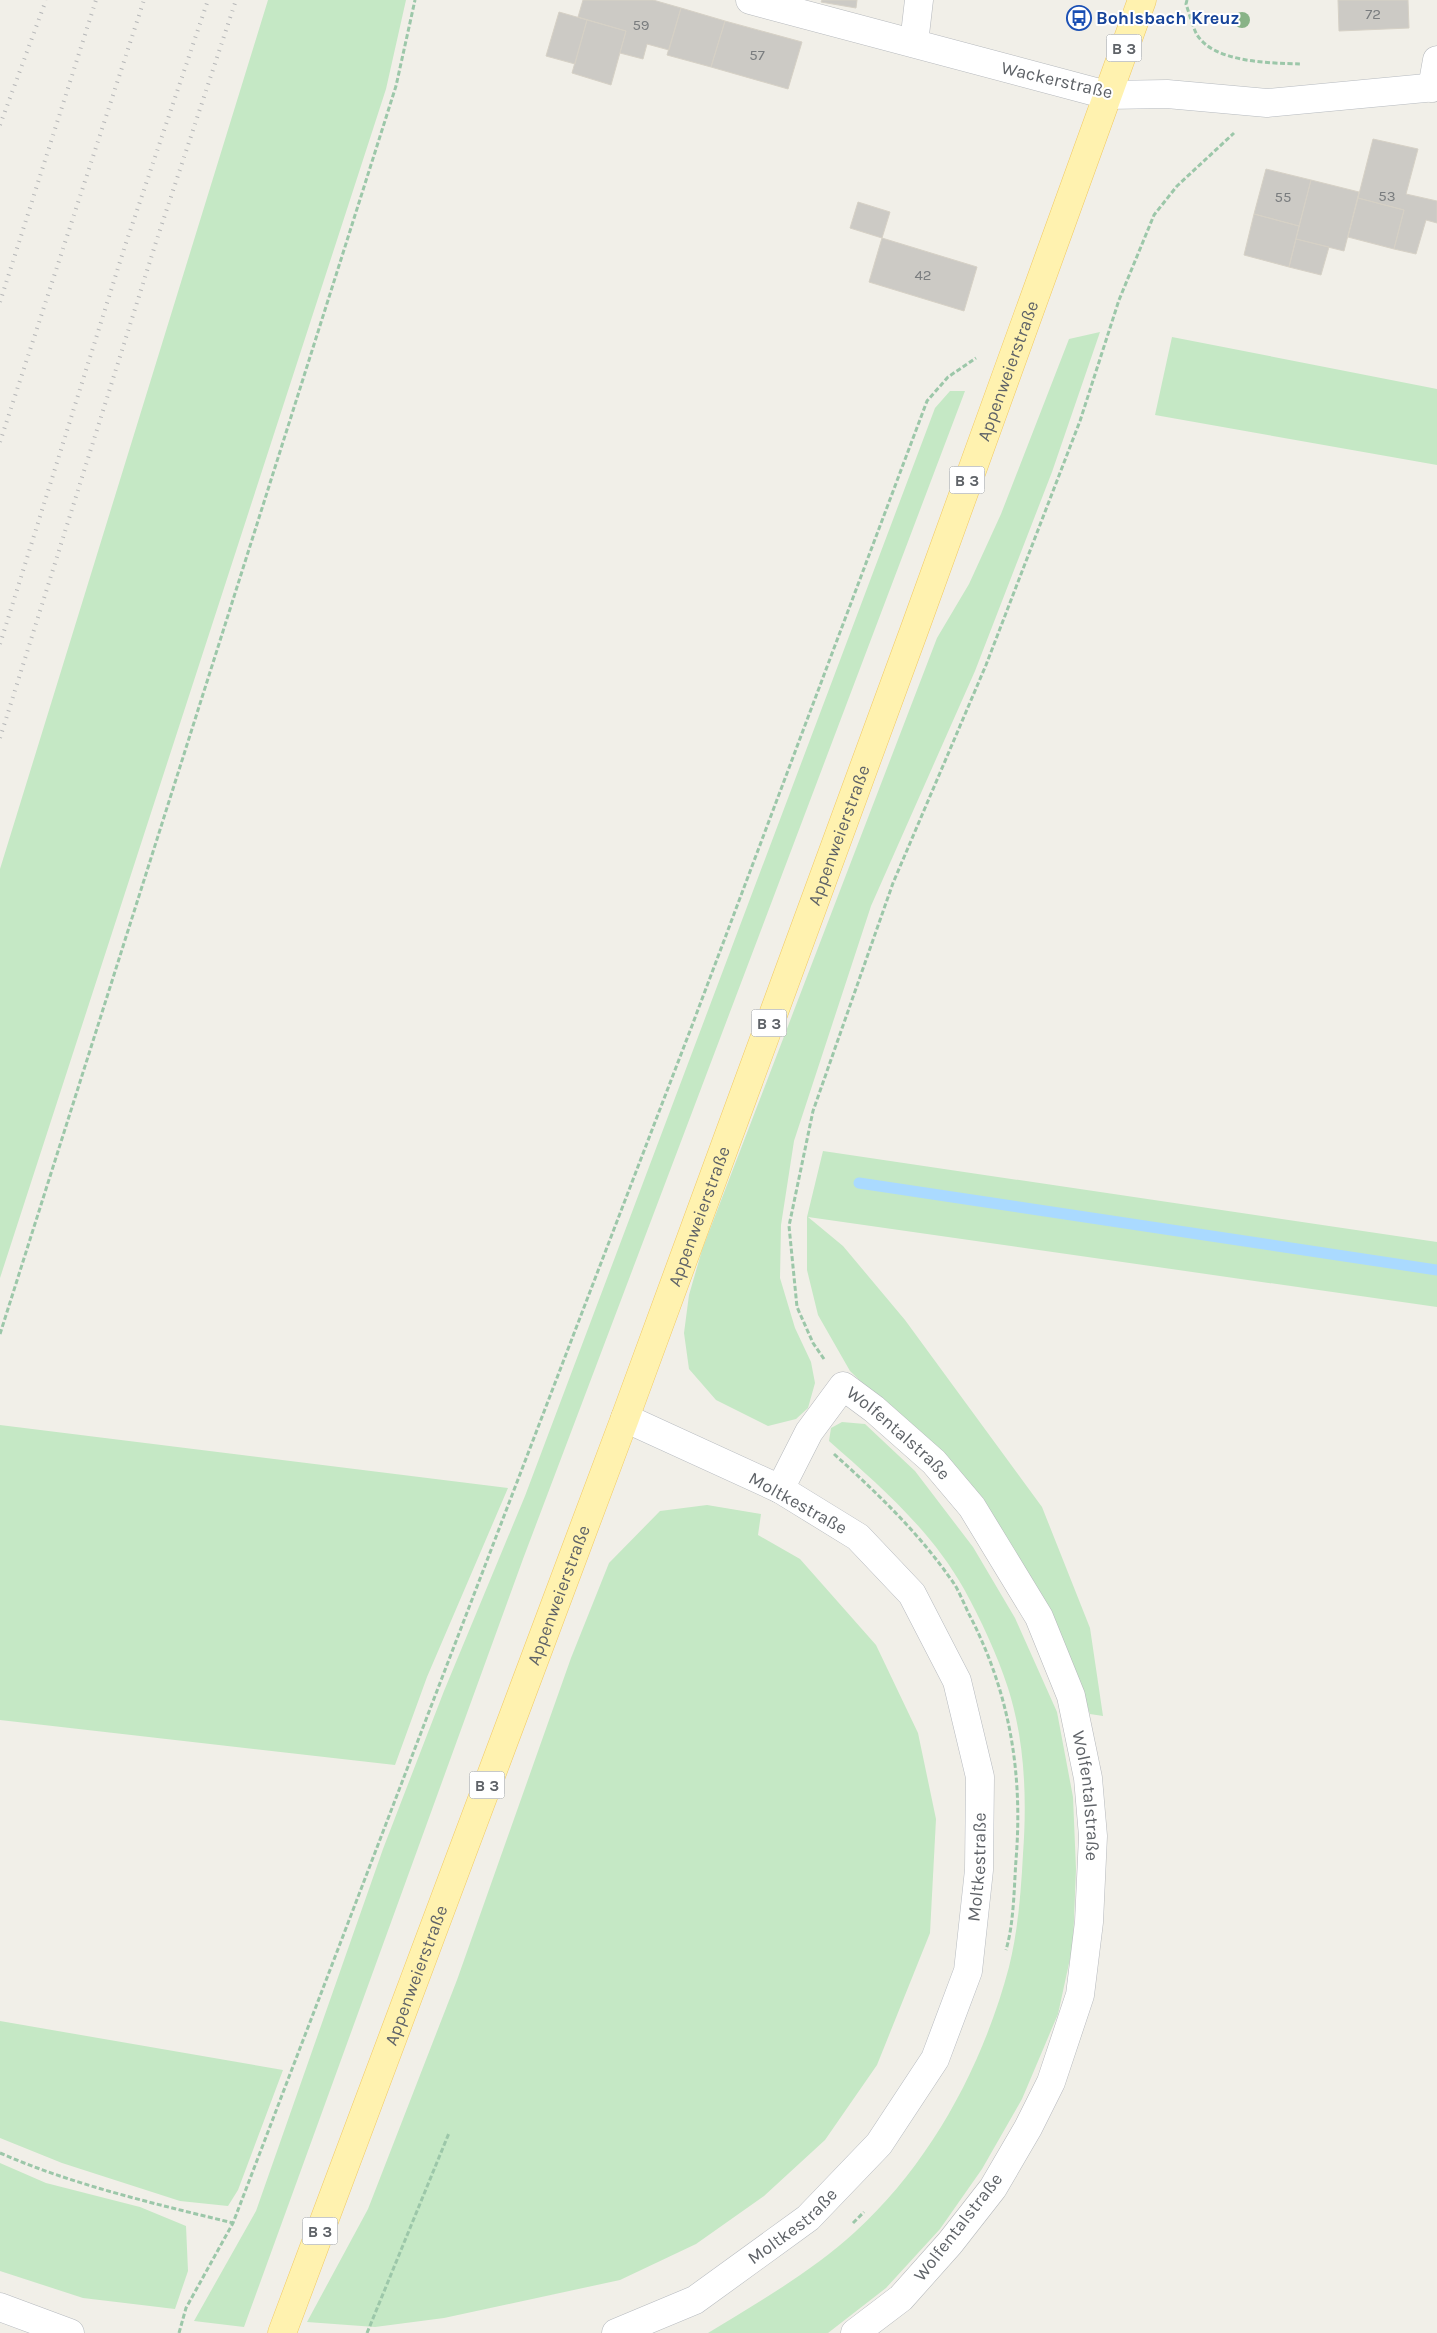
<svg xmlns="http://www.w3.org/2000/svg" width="1437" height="2333" font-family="Karla,sans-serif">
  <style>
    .green { fill: #c5e8c5 }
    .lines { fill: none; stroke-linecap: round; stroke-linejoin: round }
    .stream { stroke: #aadaff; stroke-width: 11 }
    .building { fill: #cccac5; stroke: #d6d1c6 }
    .street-casing { stroke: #b5b8bc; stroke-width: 29 }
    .secondary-casing { stroke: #b6babf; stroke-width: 29 }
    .primary-casing { stroke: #f2c960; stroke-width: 29 }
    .path { stroke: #9cc7a9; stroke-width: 3; stroke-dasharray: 5 2.5; stroke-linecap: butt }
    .street { stroke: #fff; stroke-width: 28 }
    .secondary { stroke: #fff; stroke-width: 28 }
    .primary { stroke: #fff2af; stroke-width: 28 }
    .rail { stroke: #b6b7b8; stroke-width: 4; stroke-dasharray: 1 6; stroke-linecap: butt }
    .tree { fill: #89b387 }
    .labels { text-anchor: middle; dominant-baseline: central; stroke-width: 4; stroke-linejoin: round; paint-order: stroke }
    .number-label { font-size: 15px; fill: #7a7d7f }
    .shield { fill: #fff; stroke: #8f9295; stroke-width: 1 }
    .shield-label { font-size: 16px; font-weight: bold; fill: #5f6368 }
    .transit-label { font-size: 18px; font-weight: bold; fill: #164399; stroke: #fff; text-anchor: start }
    .street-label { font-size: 18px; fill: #5f6368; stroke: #fff }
  </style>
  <rect width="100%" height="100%" fill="#f1efe8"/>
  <!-- green -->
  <path class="green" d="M268 0H406L386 89 0 1278V869Z
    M1100 332 1052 472 975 671 871 906 794 1141 781 1225 780 1278 795 1328 811 1362 815 1383 808 1408 796 1419 768 1426 716 1400 689 1369 684 1333 689 1295 702 1250 937 638 969 584 1001 514 1069 339Z
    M1172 337 1437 389V465L1155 415Z
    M950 391H965L523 1559 244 2327 194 2321 256 2211 383 1849 444 1691 525 1496 926 432 935 408Z
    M823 1151 1437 1242V1307L808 1217 843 1246 905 1320 1042 1507 1090 1628 1103 1716 1090 1714 1075 1670 1046 1604 891 1411 850 1371 818 1315 807 1270V1217Z
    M842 1422 865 1424 915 1471 973 1547 1015 1618 1057 1712 1073 1797 1076 1869 1073 1945 1058 2014 1022 2099 982 2169 940 2229 886 2288 828 2333H708C759 2302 811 2272 855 2232 931 2163 983 2065 1009 1967 1018 1931 1021 1892 1023 1854 1027 1799 1025 1741 1008 1688 997 1654 981 1620 964 1589 931 1530 879 1485 829 1441L831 1428Z
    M0 1425 508 1488 427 1677 395 1765 0 1720Z
    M707 1505 761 1514 758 1535 800 1559 876 1645 918 1733 936 1819 930 1933 877 2065 825 2140 764 2196 696 2244 620 2280 444 2318 375 2327 307 2322 368 2209 457 1980 571 1658 609 1563 660 1511Z
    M0 2021 283 2070 238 2190 228 2206 180 2201 62 2163 0 2138Z
    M0 2163 46 2183 140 2207 186 2226 188 2271 175 2309 83 2298 0 2271Z"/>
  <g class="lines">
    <!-- stream -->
    <path class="stream" d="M859 1183 1437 1270"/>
  </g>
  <!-- building -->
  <path class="building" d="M583 0H653L681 8 669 50 647 44 643 59 620 53 626 31 578 17Z
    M822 0H857L856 8 821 2Z
    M1338 0H1408L1409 28 1339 31Z
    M681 8 725 21 711 67 667 55Z
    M559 12 587 20 575 64 546 56Z
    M587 20 626 31 611 85 572 73Z
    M725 21 802 42 788 89 711 67Z
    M1373 139 1418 149 1406 194 1437 201V223L1426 220 1416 254 1394 249 1404 210 1358 198Z
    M1266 169 1311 180 1299 226 1254 214Z
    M1311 180 1359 192 1344 251 1296 239Z
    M1358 198 1404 210 1394 249 1348 237Z
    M858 202 890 212 882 238 850 228Z
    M1254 214 1299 226 1289 267 1244 255Z
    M882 238 977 267 964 311 869 282Z
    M1296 239 1329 247 1321 275 1289 267Z"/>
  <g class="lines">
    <defs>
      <g id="street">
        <path d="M750 0 1107 95"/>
        <path d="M914 43 919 0"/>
        <path d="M1432 88 1437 60"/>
        <path id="s1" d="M780 1489 809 1432 843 1386 874 1409 934 1462 972 1507 1039 1617 1071 1696 1088 1778 1093 1836 1089 1922 1080 1995 1051 2082 1028 2128 993 2188 950 2243 901 2298 855 2333"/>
      </g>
      <g id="secondary">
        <path d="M1107 95 1167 94 1267 103 1437 87"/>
        <path d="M0 2307 70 2333"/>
        <path id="s2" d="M616 2333 695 2300 808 2218 879 2144 935 2059 968 1971 979 1870 980 1777 957 1681 912 1594 858 1537 780 1489 625 1418"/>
      </g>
      <g id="primary">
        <path id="s3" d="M282 2333 625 1418 915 628 1142 0"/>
      </g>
    </defs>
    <!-- street casing -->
    <use href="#street" class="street-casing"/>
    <!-- secondary casing -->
    <use href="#secondary" class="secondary-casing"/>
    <!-- primary casing -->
    <use href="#primary" class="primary-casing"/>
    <!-- path -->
    <path class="path" d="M1187 0 1186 4C1189 13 1192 24 1196 33 1212 63 1271 63 1300 64
      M0 1334 396 86 415 0
      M824 1359 813 1343 797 1307 789 1226 813 1111 893 883 986 665 1080 421 1119 300 1154 215 1177 186 1234 133
      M834 1454C876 1492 917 1531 950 1578 959 1589 964 1605 971 1618 1010 1695 1023 1774 1016 1860 1014 1888 1014 1923 1006 1950
      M0 2153C73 2185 156 2204 233 2223
      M853 2223 864 2212
      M179 2333 186 2308 233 2223 693 1023 927 401 948 377 976 358
      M367 2333 449 2133"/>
    <!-- street -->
    <use href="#street" class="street"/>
    <!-- secondary -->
    <use href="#secondary" class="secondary"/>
    <!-- primary -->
    <use href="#primary" class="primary"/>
    <!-- rail -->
    <path class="rail" d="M0 125 46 0
      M0 302 96 0
      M0 442 144 0
      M0 644 124 249 208 0
      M0 738 157 239 236 0"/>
  </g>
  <!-- trees -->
  <circle class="tree" cx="1242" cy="20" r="8"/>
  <!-- icons -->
  <defs>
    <symbol id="bus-ring" viewBox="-11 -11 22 22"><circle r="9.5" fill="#fff" stroke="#1a4fb4" stroke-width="1.5"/><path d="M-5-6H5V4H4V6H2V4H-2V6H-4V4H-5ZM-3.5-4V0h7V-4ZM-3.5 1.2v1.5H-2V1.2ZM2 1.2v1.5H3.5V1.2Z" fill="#1a4fb4"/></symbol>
  </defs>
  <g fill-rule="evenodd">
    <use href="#bus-ring" x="1065" y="4" width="28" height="28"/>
  </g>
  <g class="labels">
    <!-- number labels -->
    <g class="number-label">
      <text x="1373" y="14">72</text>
      <text x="641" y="25">59</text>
      <text x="757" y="55">57</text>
      <text x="1387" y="196">53</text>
      <text x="1283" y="197">55</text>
      <text x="923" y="275">42</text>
    </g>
    <!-- shield labels -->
    <g class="shield">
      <rect x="1106.5" y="34.5" width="35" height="27" rx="4"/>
      <rect x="949.5" y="466.5" width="35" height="27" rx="4"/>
      <rect x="751.5" y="1009.5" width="35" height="27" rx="4"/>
      <rect x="469.5" y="1771.5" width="35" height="27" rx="4"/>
      <rect x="302.5" y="2217.5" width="35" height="27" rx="4"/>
    </g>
    <g class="shield-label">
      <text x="1124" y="48">B 3</text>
      <text x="967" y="480">B 3</text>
      <text x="769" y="1023">B 3</text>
      <text x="487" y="1785">B 3</text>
      <text x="320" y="2231">B 3</text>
    </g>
    <!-- transit labels -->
    <g class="transit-label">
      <text x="1096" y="18">Bohlsbach Kreuz</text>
    </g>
    <!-- street labels -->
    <g class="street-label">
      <text transform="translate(1057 80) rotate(13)">Wackerstraße</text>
      <text stroke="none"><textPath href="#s3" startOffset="2092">Appenweierstraße</textPath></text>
      <text stroke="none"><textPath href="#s3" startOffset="1598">Appenweierstraße</textPath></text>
      <text stroke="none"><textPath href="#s3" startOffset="1192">Appenweierstraße</textPath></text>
      <text stroke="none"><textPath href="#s1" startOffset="194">Wolfentalstraße</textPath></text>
      <text transform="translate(798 1503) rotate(29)">Moltkestraße</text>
      <text stroke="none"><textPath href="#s3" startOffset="788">Appenweierstraße</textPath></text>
      <text stroke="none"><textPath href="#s1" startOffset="614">Wolfentalstraße</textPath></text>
      <text stroke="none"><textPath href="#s2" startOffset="628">Moltkestraße</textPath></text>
      <text stroke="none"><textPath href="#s3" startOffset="382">Appenweierstraße</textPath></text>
      <text stroke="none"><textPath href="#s2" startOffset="208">Moltkestraße</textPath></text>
      <text transform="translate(958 2227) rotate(-52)">Wolfentalstraße</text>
    </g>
  </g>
</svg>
